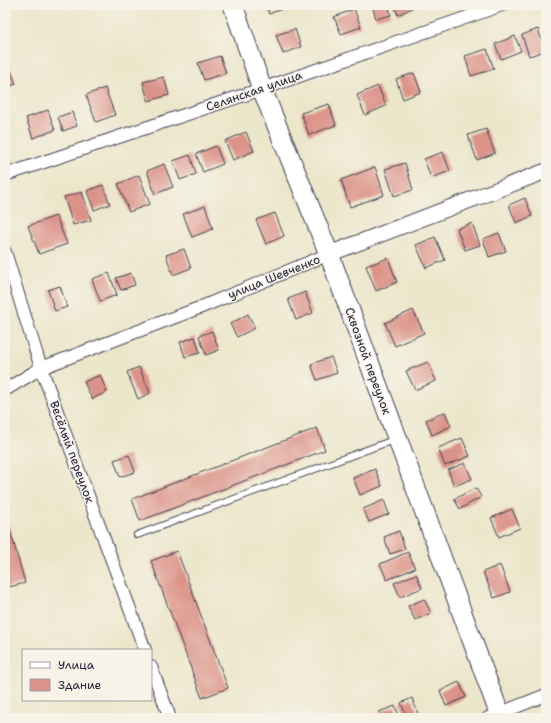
<svg xmlns="http://www.w3.org/2000/svg" width="551" height="723" font-family="'Shantell Sans',sans-serif">
  <style>
    .building { fill: #db9288 }
    .lines { fill: none; stroke-linecap: round; stroke-linejoin: round }
    .service-casing { stroke: #403f51; stroke-width: 8 }
    .minor-casing { stroke: #403f51; stroke-width: 14 }
    .tertiary-casing { stroke: #403f51; stroke-width: 17 }
    .primary-casing { stroke: #403f51; stroke-width: 21 }
    .service { stroke: #fff; stroke-width: 6 }
    .minor { stroke: #fff; stroke-width: 12 }
    .tertiary { stroke: #fff; stroke-width: 15 }
    .primary { stroke: #fff; stroke-width: 19 }
    .labels { text-anchor: middle; dominant-baseline: central; stroke-width: 3; stroke-linejoin: round; paint-order: stroke }
    .street-label { font-size: 12px; fill: #22223b; stroke: #f7f3e8 }
  </style>
  <rect width="100%" height="100%" fill="#f7f3e8"/>
  <filter id="ink" filterUnits="userSpaceOnUse"><feTurbulence type="fractalNoise" baseFrequency=".025" numOctaves="2"/><feDisplacementMap in="SourceGraphic" scale="8" xChannelSelector="R" yChannelSelector="G"/><feConvolveMatrix kernelMatrix="1 2 1 2 8 2 1 2 1" color-interpolation-filters="sRGB"/></filter>
  <filter id="wash" filterUnits="userSpaceOnUse"><feTurbulence type="fractalNoise" baseFrequency=".012" numOctaves="4" result="noise"/><feDisplacementMap in="SourceGraphic" scale="16" xChannelSelector="R" yChannelSelector="G"/><feGaussianBlur stdDeviation="0.9" result="paint"/><feColorMatrix in="noise" values="0 0 0 0 0 0 0 0 0 0 0 0 0 0 0 0 0 1.4 0 .05"/><feComposite in="paint" operator="in"/></filter>
  <g filter="url(#wash)">
    <rect width="100%" height="100%" fill="#ece6cb"/>
    <g id="blocks">
      <!-- building -->
      <path class="building" d="M266 5H286L287 7 269 14Z
        M372 5H388L391 15 376 19Z
        M394 5H411L412 8 398 15Z
        M354 9 361 27 341 34 334 17Z
        M295 29 301 47 283 54 276 35Z
        M538 29 545 51 529 56 522 35Z
        M515 36 521 51 501 59 495 44Z
        M487 49 494 69 471 76 465 56Z
        M220 56 226 73 204 80 198 63Z
        M8 63 16 84 5 88V64Z
        M414 73 421 92 403 99 396 79Z
        M164 77 169 95 148 101 143 82Z
        M378 86 386 106 365 115 357 95Z
        M105 88 115 115 96 122 86 95Z
        M329 104 336 125 309 135 301 113Z
        M48 110 55 130 33 138 26 118Z
        M72 112 77 126 63 131 58 117Z
        M486 129 495 153 477 160 468 135Z
        M246 132 254 151 233 160 225 141Z
        M216 146 223 164 203 172 196 154Z
        M443 152 450 171 431 178 424 159Z
        M190 155 196 174 180 180 173 161Z
        M405 163 413 190 394 196 385 169Z
        M164 164 173 187 155 194 147 171Z
        M375 167 384 195 350 207 341 180Z
        M139 175 150 204 129 212 118 184Z
        M103 185 110 204 94 210 87 191Z
        M82 192 91 220 73 225 64 197Z
        M525 198 532 216 516 223 509 205Z
        M205 206 213 229 192 237 183 214Z
        M275 213 284 236 266 244 256 220Z
        M56 216 67 244 39 254 28 226Z
        M472 223 480 245 465 250 457 229Z
        M499 233 506 251 489 257 483 239Z
        M435 237 445 260 426 268 416 245Z
        M184 249 191 268 173 275 166 255Z
        M388 258 397 282 376 291 366 266Z
        M109 273 117 295 100 301 92 279Z
        M131 273 135 285 121 290 116 278Z
        M60 286 67 307 55 311 48 290Z
        M305 292 313 313 296 320 288 299Z
        M413 310 424 333 395 346 385 323Z
        M248 314 255 328 237 337 230 324Z
        M212 331 219 350 206 355 199 336Z
        M195 337 200 353 185 357 180 342Z
        M331 357 337 373 317 380 311 364Z
        M428 362 436 381 415 390 406 371Z
        M139 367 150 393 138 399 127 372Z
        M100 375 107 392 92 399 84 382Z
        M445 412 451 426 432 435 426 420Z
        M317 428 325 450 140 521 132 499Z
        M462 438 470 456 445 466 438 448Z
        M129 455 135 472 120 477 114 460Z
        M465 463 472 479 454 486 448 470Z
        M375 469 382 486 360 495 353 478Z
        M476 488 481 497 460 509 454 499Z
        M384 500 389 514 369 522 363 509Z
        M512 509 520 528 499 537 491 518Z
        M5 512 25 583 5 588Z
        M399 531 405 549 390 554 384 537Z
        M177 551 228 688 202 698 151 561Z
        M408 552 415 568 387 580 380 564Z
        M500 565 510 592 494 598 483 572Z
        M416 574 422 588 400 597 394 583Z
        M424 599 431 613 415 620 408 606Z
        M459 682 466 697 446 706 440 691Z
        M412 698 419 716 413 718H407L401 703Z
        M395 706 400 718H381L379 712Z"/>
    </g>
  </g>
  <g filter="url(#ink)">
    <use href="#blocks" fill-opacity="0" stroke="#403f51" stroke-width="1"/>
    <g class="lines">
      <defs>
        <path id="service" d="M137 535 396 439"/>
        <path id="minor" d="M5 175 262 89 502 5
          M5 252 41 368 145 650
          M5 390 41 368 199 308 329 254
          M151 667 170 718
          M488 718 546 695"/>
        <path id="tertiary" d="M329 254 546 171"/>
        <path id="primary" d="M233 5 262 89 329 254 501 718"/>
      </defs>
      <!-- service casing -->
      <use href="#service" class="service-casing"/>
      <!-- minor casing -->
      <use href="#minor" class="minor-casing"/>
      <!-- tertiary casing -->
      <use href="#tertiary" class="tertiary-casing"/>
      <!-- primary casing -->
      <use href="#primary" class="primary-casing"/>
      <!-- service -->
      <use href="#service" class="service"/>
      <!-- minor -->
      <use href="#minor" class="minor"/>
      <!-- tertiary -->
      <use href="#tertiary" class="tertiary"/>
      <!-- primary -->
      <use href="#primary" class="primary"/>
    </g>
  </g>
  <g class="labels">
    <!-- street labels -->
    <g class="street-label">
      <text transform="translate(254 91) rotate(-19)">Селянская улица</text>
      <text transform="translate(274 277) rotate(-22)">улица Шевченко</text>
      <text transform="translate(368 361) rotate(70)">Сквозной переулок</text>
      <text transform="translate(72 452) rotate(70)">Весёлый переулок</text>
    </g>
  </g>
  <!-- margin -->
  <rect width="551" height="723" fill="none" stroke="#f7f3e8" stroke-width="20"/>
  <!-- legend -->
  <rect x="22" y="649" width="130" height="52" fill="#f7f3e8" stroke="#a29fa3"/>
  <rect x="30" y="662" width="20" height="6" fill="#ffffff" stroke="#a29fa3"/>
  <text x="58" y="669" font-size="12" fill="#22223b">Улица</text>
  <rect x="30" y="679" width="20" height="12" fill="#db9288" stroke="#a29fa3"/>
  <text x="58" y="689" font-size="12" fill="#22223b">Здание</text>
</svg>
